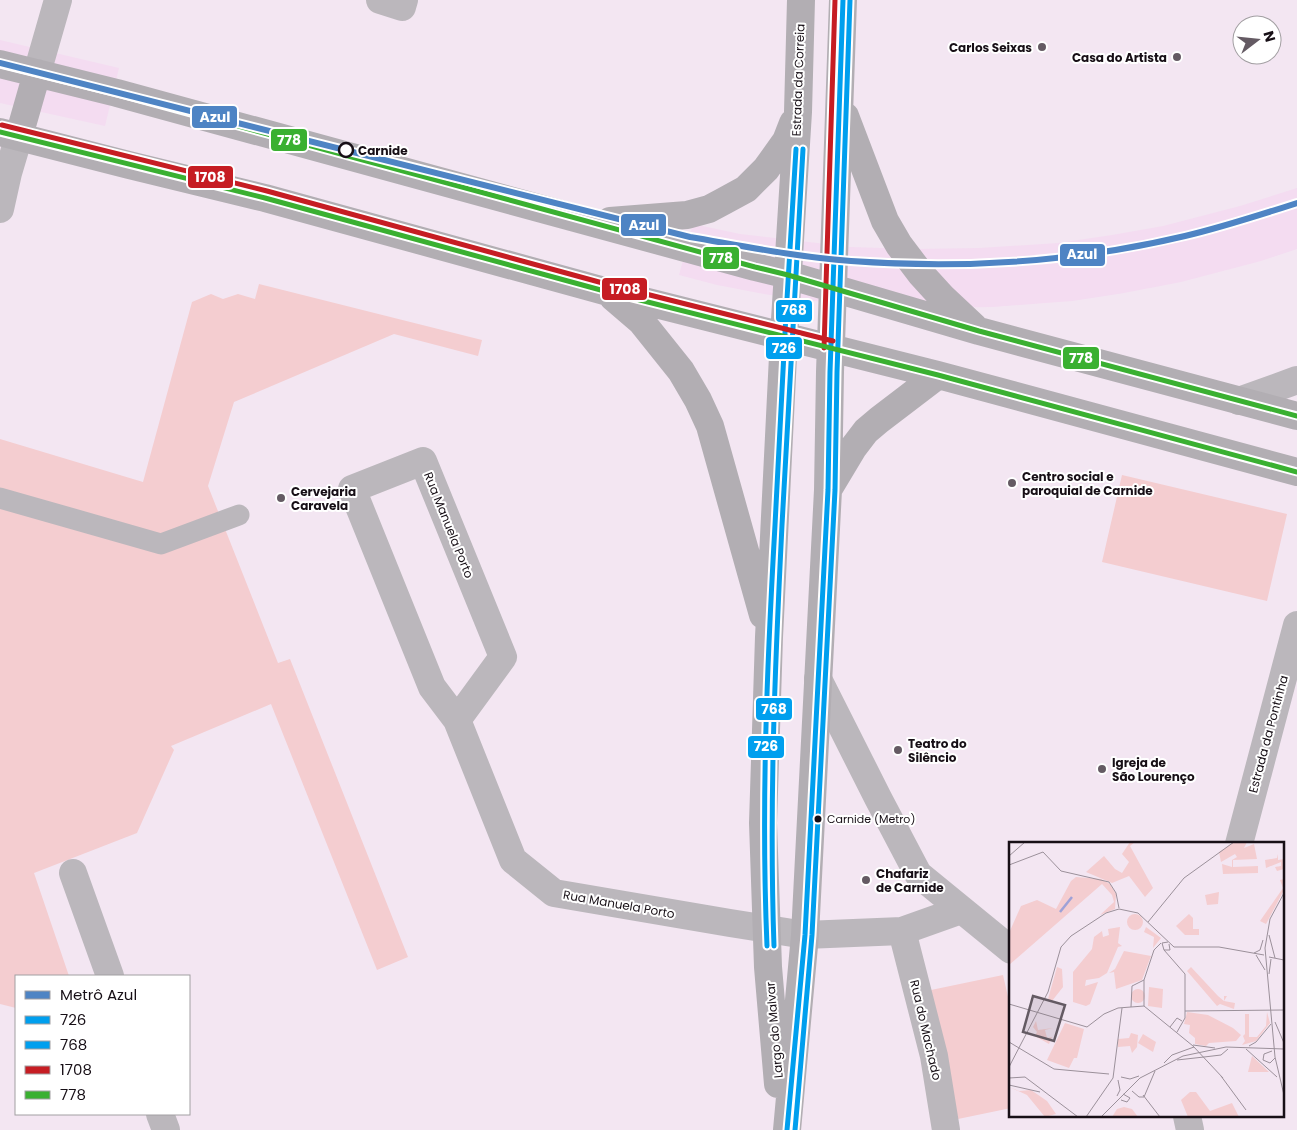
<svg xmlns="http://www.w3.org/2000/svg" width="1297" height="1130" font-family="Poppins,sans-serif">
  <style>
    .built { fill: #f4dcf1 }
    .green { fill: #f4cdd0 }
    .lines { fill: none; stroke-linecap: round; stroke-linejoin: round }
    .pedestrian { stroke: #bbb7bc; stroke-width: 21 }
    .minor { stroke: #bbb7bc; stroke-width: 28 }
    .secondary { stroke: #b2aeb3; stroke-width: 28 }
    .bus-1-casing { stroke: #fff; stroke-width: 9 }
    .bus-2-casing { stroke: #fff; stroke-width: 9 }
    .bus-3-casing { stroke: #fff; stroke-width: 9 }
    .bus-4-casing { stroke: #fff; stroke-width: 9 }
    .bus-1 { stroke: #009fee; stroke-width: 5 }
    .bus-2 { stroke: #009fee; stroke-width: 5 }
    .bus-3 { stroke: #c61d23; stroke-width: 5 }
    .bus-4 { stroke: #3ab031; stroke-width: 5 }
    .metro-1-casing { stroke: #fff; stroke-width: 10 }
    .metro-1 { stroke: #4e84c4; stroke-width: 6 }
    .poi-dot { fill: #645a63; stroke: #fff; stroke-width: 2 }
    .stop-dot { fill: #fff; stroke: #170f16; stroke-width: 2.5 }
    .bus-dot { fill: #170f16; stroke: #fff; stroke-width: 2 }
    .labels { text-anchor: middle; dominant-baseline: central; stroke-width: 4; stroke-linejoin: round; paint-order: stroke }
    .bus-label { font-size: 11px; fill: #170f16; stroke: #fff; text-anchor: start }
    .poi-label { font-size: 12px; font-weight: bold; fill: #170f16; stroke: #fff; text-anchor: start }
    .street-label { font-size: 12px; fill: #170f16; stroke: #fff }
    .stop-label { font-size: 12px; font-weight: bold; fill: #170f16; stroke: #fff; text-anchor: start }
    .inset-river { fill: none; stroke: #9ea1d7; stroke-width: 2.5 }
    .inset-road { fill: none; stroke: #9b909a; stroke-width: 1 }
    .view { fill: #645a63; fill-opacity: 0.15; stroke: #645a63; stroke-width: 2.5 }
    .inset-edge { fill: none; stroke: #170f16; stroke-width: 2.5 }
    .line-badge { stroke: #fff; stroke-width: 2 }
    .badge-label { font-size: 14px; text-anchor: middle; font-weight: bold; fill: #fff }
  </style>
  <rect width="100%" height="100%" fill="#f3e6f2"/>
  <!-- built -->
  <path class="built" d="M0 40 119 68 105 126 0 103Z
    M1297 188V249L1261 261 1181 282 1124 293 1072 301 993 307 925 308 851 305 797 299 764 294 717 285 679 275 693 224 740 234 851 247 913 249 979 248 1058 243 1112 235 1163 226 1240 206Z"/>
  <!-- green -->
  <path class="green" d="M259 284 482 340 478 356 394 334 234 402 208 486 278 663 290 659 408 957 377 970 271 704 171 746 174 750 137 833 34 873 69 976H16V1008L0 1004V439L143 482 192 302 211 294 223 299 238 294 255 299Z
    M1122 475 1287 514 1267 601 1102 562Z
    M1003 975 1011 1010V1108L958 1119 931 990Z"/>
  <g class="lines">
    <!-- pedestrian -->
    <path class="pedestrian" d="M0 498 161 544 239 515"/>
    <!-- minor -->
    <path class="minor" d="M380 0 402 7 404 0
      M37 73 58 0
      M0 209 8 173 19 136
      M1239 401 1297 380
      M818 679 878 798 918 874 1011 950
      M457 720 503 657 423 461 352 489 432 687 457 720 513 860 554 893 730 923 805 935 902 931 961 910
      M1239 844 1297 625
      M73 873 110 976
      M902 931 934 1056 946 1130
      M160 1114 166 1130
      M1187 1116 1190 1130"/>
    <!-- secondary -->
    <path class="secondary" d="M0 64 117 93 755 267 788 275 979 331 1297 416
      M845 116 885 221 899 245 921 274 942 297 974 327
      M0 132 129 165 265 198 608 292 938 375 1297 472
      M19 136 37 73
      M610 221 687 215 709 209 724 201 746 189 766 169 786 141 793 123
      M613 297 641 321 681 371 698 400 710 426 763 615
      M829 488 853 448 866 431 879 420 938 375
      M778 1084 768 967 763 823 769 637 784 336 798 112 801 0
      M787 1130 805 935 828 490 830 372 843 0"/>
    <defs>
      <path id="bus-1" d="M767 946C761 805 767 666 775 525 781 400 788 274 796 149
        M787 1130 805 935 828 490 830 372 843 0"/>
      <path id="bus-2" d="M774 946C769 805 775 666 782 525 789 400 795 275 803 149
        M795 1130 812 935 835 490 837 372 850 0"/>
      <path id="bus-3" d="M2 125 267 191 610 285 833 341
        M824 348 835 0"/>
      <path id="bus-4" d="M0 64 117 93 755 267 788 275 979 331 1297 416
        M0 132 265 198 608 292 938 375 1297 472"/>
    </defs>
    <!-- bus-1 casing -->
    <use href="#bus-1" class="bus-1-casing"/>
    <!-- bus-2 casing -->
    <use href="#bus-2" class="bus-2-casing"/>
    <!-- bus-3 casing -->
    <use href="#bus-3" class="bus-3-casing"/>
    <!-- bus-4 casing -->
    <use href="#bus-4" class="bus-4-casing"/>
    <!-- bus-1 -->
    <use href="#bus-1" class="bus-1"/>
    <!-- bus-2 -->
    <use href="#bus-2" class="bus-2"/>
    <!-- bus-3 -->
    <use href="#bus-3" class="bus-3"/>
    <!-- bus-4 -->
    <use href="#bus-4" class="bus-4"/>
    <defs>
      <path id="metro-1" d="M0 63 690 237C743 246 797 257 851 261 962 269 1076 262 1185 236 1223 227 1260 215 1297 203"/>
    </defs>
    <!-- metro-1 casing -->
    <use href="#metro-1" class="metro-1-casing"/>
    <!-- metro-1 -->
    <use href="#metro-1" class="metro-1"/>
  </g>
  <!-- markers -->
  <g class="poi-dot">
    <circle cx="1042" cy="47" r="5"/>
    <circle cx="1177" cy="57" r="5"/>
    <circle cx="1012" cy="483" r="5"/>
    <circle cx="281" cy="498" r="5"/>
    <circle cx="898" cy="750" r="5"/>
    <circle cx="1102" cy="769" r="5"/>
    <circle cx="866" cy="880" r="5"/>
  </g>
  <circle class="stop-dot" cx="346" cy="150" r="7"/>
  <circle class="bus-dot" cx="818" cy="819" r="4.5"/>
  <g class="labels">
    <!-- bus labels -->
    <g class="bus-label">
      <text x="827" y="819">Carnide (Metro)</text>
    </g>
    <!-- poi labels -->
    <g class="poi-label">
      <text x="1032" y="47" text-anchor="end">Carlos Seixas</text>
      <text x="1167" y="57" text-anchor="end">Casa do Artista</text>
      <text x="1022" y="476">Centro social e<tspan x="1022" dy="14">paroquial de Carnide</tspan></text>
      <text x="291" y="491">Cervejaria<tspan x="291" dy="14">Caravela</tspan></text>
      <text x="908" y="743">Teatro do<tspan x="908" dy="14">Silêncio</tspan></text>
      <text x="1112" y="762">Igreja de<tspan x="1112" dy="14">São Lourenço</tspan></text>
      <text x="876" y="873">Chafariz<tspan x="876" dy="14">de Carnide</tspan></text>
    </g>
    <!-- street labels -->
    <g class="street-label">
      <text transform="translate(798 80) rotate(-88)">Estrada da Correia</text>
      <text transform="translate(449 525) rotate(68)">Rua Manuela Porto</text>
      <text transform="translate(1268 734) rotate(-75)">Estrada da Pontinha</text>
      <text transform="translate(619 904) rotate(10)">Rua Manuela Porto</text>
      <text transform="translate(774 1030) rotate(-95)">Largo do Malvar</text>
      <text transform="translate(926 1030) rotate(77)">Rua do Machado</text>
    </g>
    <!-- stop labels -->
    <g class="stop-label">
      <text x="358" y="150">Carnide</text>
    </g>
  </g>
  <!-- overview -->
  <g transform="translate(1009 842)">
    <rect width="275" height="275" fill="#f3e6f2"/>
    <path d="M121 0H126L121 4 144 46 136 55 120 34 103 41 77 30 95 14 106 27 113 31 120 20 113 12ZM225 0H238L235 6 245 2 248 17 224 18V25L249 24V31L214 32 213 22 223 25V18L228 15 226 12 212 20 210 10ZM269 12V18L275 17V27L268 29 266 25 272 24V20L257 26 256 18 268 16ZM67 35 92 37 101 42 107 52 106 67 91 73 105 60 103 53 93 42 0 123V91L12 64 28 58 47 67 62 39ZM275 37V48L257 82 251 79 274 46 271 38ZM210 50 209 62 198 63 196 53ZM118 80a8 8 0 1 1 16 0a8 8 0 1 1-16 0ZM180 72 184 76V87H190V93H176L167 84ZM111 85 109 101 113 104 109 105 98 131 90 136 77 138 76 144 89 140 81 162 77 164 64 160V130L83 107 85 95 93 89 94 95 100 93 99 87ZM137 85 152 96 144 106 145 95 135 90ZM115 109 142 114 133 138 107 147 105 130 100 131 106 127ZM48 125 53 127 54 145 43 159 39 157ZM182 125 209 154 215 159V154H218L215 159 226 161 225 167 211 162 208 164 178 129ZM140 145 154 147 153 166 139 164ZM122 154a7 7 0 1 1 14 0a7 7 0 1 1-14 0ZM178 170 199 173 224 186 232 193 227 199 200 201 197 204 186 202V196L180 191 181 183 175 182ZM258 170 261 181 247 199 233 203 236 199 234 194 236 192V172H240V195H248L257 184ZM27 179 29 188 44 186 36 188 38 196 43 195 40 202 26 194 28 190 24 185ZM56 181 75 187 68 216H65L60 226 38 218ZM122 191 129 193 128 205 123 211 121 204 109 205V197L120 196ZM134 192 147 200 144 210 129 201ZM243 214 260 230H239ZM0 245 10 249 22 248 38 259 47 272 36 275 18 253ZM181 250H187L201 269 223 261 230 275H179L172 258ZM115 265 123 267 129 275H103L108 267Z" fill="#f4cdd0"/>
    <path class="inset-river" d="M51 70 63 55"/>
    <path class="inset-road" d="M0 14 16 0M0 23 34 10 52 29 100 40 107 51 110 66M275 51 261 77 256 106 266 215 275 253M139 80 175 36 225 0M260 93 266 116M159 100 153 101 155 108H161L160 102M155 108 176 132V176L168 190M245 111 251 108 254 98M247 113 256 128M260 115 275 118M260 132 262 117M0 162 78 185 95 172 109 166 135 164M135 164V138L145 108 152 101M135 164 184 204 214 236M122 165 123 144 135 138M176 169 275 168M266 180 275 201M161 185 168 176 173 179M0 200 45 227 100 232M184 203 206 206M240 204 247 200 262 182M237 207 268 235M263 209 255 212 254 218 261 221 266 216M195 215 212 213 219 207M168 218 195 215M155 221 163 213 185 205M0 225 39 150 52 105 62 94 97 71 110 67 129 71 165 105H210L255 113M212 234 237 268M112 235 121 237 130 234M0 236 16 235 69 275M0 243 31 250M123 249 130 255H135L146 229M134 253 151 275M108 254 111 248 109 238M112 258 118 260 121 256 114 252M77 275 104 236 113 166M92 275 131 236 174 214 217 205 275 207"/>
    <path class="view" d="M24 154 56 163 45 199 14 190Z"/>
    <rect width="275" height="275" class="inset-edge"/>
  </g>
  <g class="line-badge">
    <rect x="191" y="105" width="47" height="24" rx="5" fill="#4e84c4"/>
    <rect x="270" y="128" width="38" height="24" rx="5" fill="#3ab031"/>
    <rect x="187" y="165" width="47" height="24" rx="5" fill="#c61d23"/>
    <rect x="620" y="213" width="47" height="24" rx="5" fill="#4e84c4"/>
    <rect x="1059" y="243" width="47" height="24" rx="5" fill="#4e84c4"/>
    <rect x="702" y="246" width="38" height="24" rx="5" fill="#3ab031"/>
    <rect x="601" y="277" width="47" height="24" rx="5" fill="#c61d23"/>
    <rect x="775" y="299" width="38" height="24" rx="5" fill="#009fee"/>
    <rect x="765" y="336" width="38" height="24" rx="5" fill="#009fee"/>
    <rect x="1062" y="346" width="38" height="24" rx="5" fill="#3ab031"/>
    <rect x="755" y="697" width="38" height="24" rx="5" fill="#009fee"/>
    <rect x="747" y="735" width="38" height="24" rx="5" fill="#009fee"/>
  </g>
  <g class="badge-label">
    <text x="215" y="122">Azul</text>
    <text x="289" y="145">778</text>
    <text x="210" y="182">1708</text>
    <text x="644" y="230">Azul</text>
    <text x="1082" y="259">Azul</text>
    <text x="721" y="263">778</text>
    <text x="625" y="294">1708</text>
    <text x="794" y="315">768</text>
    <text x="784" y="353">726</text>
    <text x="1081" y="363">778</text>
    <text x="774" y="714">768</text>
    <text x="766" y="751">726</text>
  </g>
  <!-- legend -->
  <rect x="15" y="975" width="175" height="140" fill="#ffffff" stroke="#a29fa2"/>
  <rect x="25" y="991" width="25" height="8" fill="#4e84c4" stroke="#a29fa2"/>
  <text x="60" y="1000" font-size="15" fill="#170f16">Metrô Azul</text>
  <rect x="25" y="1016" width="25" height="8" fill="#009fee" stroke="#a29fa2"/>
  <text x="60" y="1025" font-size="15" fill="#170f16">726</text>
  <rect x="25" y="1041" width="25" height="8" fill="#009fee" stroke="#a29fa2"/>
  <text x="60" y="1050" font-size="15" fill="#170f16">768</text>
  <rect x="25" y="1066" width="25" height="8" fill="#c61d23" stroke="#a29fa2"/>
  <text x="60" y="1075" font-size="15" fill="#170f16">1708</text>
  <rect x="25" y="1091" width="25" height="8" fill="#3ab031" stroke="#a29fa2"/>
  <text x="60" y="1100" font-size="15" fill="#170f16">778</text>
  <!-- north arrow -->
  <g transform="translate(1257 40) rotate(74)"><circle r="24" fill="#ffffff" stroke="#a29fa2"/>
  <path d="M0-4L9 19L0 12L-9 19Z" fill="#645a63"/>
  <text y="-8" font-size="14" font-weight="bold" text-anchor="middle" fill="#170f16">N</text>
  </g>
</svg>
